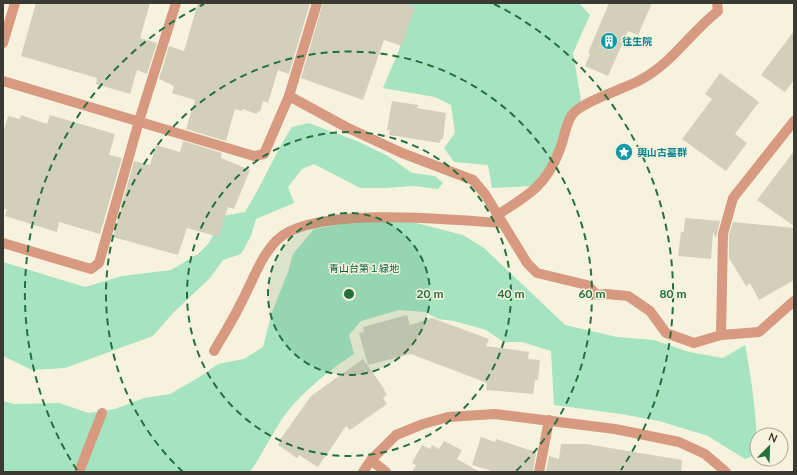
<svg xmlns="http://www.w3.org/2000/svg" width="797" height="475" font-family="Lato,'Noto Sans JP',sans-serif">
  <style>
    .green { fill: #a5e3c1 }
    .building { fill: #d2cfbb }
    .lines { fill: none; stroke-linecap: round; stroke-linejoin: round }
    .service { stroke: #d79980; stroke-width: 10 }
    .minor { stroke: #d79980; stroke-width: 10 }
    .tertiary { stroke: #d79980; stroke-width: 10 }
    .ring { fill: none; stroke: #26703e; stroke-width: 2; stroke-dasharray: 7 5 }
    .labels { text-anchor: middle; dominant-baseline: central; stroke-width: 3; stroke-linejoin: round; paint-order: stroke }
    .culture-label { font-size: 10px; font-weight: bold; fill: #0d838f; stroke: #f6f2de; text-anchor: start }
    .park-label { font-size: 10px; fill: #126241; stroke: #f6f2de }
    .centre { fill: #26703e; stroke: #f6f2de; stroke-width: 2 }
    .ring-label { font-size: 12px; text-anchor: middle; font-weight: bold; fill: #26703e; stroke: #f6f2de; stroke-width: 3; stroke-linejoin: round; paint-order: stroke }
  </style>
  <rect width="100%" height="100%" fill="#f6f2de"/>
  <!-- green -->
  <path class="green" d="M402 3H579L590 15 573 53 581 100 553 161 532 186 492 188 488 165 454 162 444 148 455 133 451 105 435 97 383 88 399 50 408 15Z
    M309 123 357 141 388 156 412 173 435 176 443 183 438 189 414 186 386 188H360L314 164 302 169 288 187 294 203 256 219 251 236 241 254 223 260 210 278 173 313 153 336 65 368 32 370 3 356V262L85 287 122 276 171 270 198 254 209 243 223 216 245 212C262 185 274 155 292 127Z
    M363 215 416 223 463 235 484 248 565 325 617 337 654 340 689 352 723 358 745 345C752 381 757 417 757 454L745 459 708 436 659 421 621 414 554 405 551 351 522 342H504L486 330 454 321 438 319 425 312 399 310 361 321 349 335 354 354C328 371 297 396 280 422 270 438 261 456 250 472H3V401L14 404 59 403 89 413 115 409 144 398 170 394 201 376 218 364 244 359 263 347 272 312 288 272 293 254 314 229 337 225Z"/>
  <!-- building -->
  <path class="building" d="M36 3H150L140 38 157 43 147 74 137 70 130 94 96 84 97 78 21 56Z
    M198 3H310L289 74 278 70 268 103 263 101 260 112 258 111 257 114 242 109V111L235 109 226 141 186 129 195 100 172 93 174 86 159 79 169 46 184 51Z
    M323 3H403L415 7 402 46 384 40 363 100 301 78Z
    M609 3H652L638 35 628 31 608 76 585 66 590 54 588 53Z
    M794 31V80L785 92 761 75Z
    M720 73 759 102 735 134 747 143 726 171 682 139 712 99 705 94Z
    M392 101 418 105 417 108 446 113 443 139H441L440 143 389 135 390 130H387Z
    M21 115 47 124 50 115 115 134 109 155 122 158 100 234 59 222 57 232 5 216 7 209H3V133L8 116 20 119Z
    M183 141 222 153 221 158 250 170 234 209 228 207 219 237 187 228 178 255 113 237 134 161 150 165 156 145 180 152Z
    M794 151V226L757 200Z
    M685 218 720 221 716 238 713 233 711 259 678 256 681 232H684Z
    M733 222 794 228V280L759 300 750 283 746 286 729 258V235Z
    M407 315 410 325 432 318 489 339 486 346 529 352 528 359 540 360 538 380H535L533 394 486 390 487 383 411 354 368 365 359 333 364 332 363 327Z
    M363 359 385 390H384L387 395 383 398 387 404 350 430 346 426 318 467 299 455 297 458 278 445 280 442 279 441 311 396Z
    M481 437 495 442 496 439 536 452 533 472H495L472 465Z
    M444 441 462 450 457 459 480 472H412L416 465 412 463 422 445 430 449 432 445 439 449Z
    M561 444H586L682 460 681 472H546L549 456 559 459Z"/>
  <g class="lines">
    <!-- service -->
    <path class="service" d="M289 96 346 127 402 153 473 180 485 194 527 263 537 273 587 285 597 295 606 294 628 296 650 311 666 333 694 343
      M497 215C528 196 547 185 560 149 564 139 566 123 572 115 580 102 627 88 642 79 673 62 691 32 718 11L717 3
      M214 351C223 335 233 320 241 303 252 283 260 257 277 240 312 205 452 220 501 223
      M79 472 102 413
      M539 472 549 420"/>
    <!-- minor -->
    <path class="minor" d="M3 43 15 3
      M3 81 254 156 264 154 289 96 317 3
      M3 243 91 269 99 263 139 121 176 3
      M721 335 723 234 733 198 794 121
      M694 343 721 335 759 332 794 301
      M371 460 386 472"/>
    <!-- tertiary -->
    <path class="tertiary" d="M363 472 371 460 396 435 423 424 448 417 495 414 615 429 679 442 705 454 726 472"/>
  </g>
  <!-- distance rings -->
  <circle cx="349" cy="294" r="81" fill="#26703e" fill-opacity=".12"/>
  <g class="ring">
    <circle cx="349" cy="294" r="81"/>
    <circle cx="349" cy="294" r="162"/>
    <path d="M183 472A243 243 0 1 1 515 472"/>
    <path d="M77 470A324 324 0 0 1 204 4M494 4A324 324 0 0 1 621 470"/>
  </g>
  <!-- icons -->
  <defs>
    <symbol id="building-disc" viewBox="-11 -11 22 22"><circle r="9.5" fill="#0f9aa8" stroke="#f6f2de"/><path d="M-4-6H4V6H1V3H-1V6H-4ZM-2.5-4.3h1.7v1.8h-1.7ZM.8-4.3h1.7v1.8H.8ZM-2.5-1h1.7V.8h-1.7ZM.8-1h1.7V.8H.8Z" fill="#fff"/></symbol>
    <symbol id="sight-disc" viewBox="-11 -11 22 22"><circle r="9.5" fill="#0f9aa8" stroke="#f6f2de"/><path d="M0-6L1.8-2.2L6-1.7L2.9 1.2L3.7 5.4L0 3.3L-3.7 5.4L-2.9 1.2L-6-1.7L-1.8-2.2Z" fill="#fff"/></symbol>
  </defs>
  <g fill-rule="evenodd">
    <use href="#building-disc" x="599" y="31" width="20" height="20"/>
    <use href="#sight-disc" x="614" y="142" width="20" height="20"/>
  </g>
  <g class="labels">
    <!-- culture labels -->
    <g class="culture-label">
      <text x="622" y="41">往生院</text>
      <text x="637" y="152">輿山古墓群</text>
    </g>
    <!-- park labels -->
    <g class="park-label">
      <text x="364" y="268">青山台第１緑地</text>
    </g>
  </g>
  <circle cx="349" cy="294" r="6" class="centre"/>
  <g class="ring-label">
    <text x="430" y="298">20 m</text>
    <text x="511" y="298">40 m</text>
    <text x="592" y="298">60 m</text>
    <text x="673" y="298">80 m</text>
  </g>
  <!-- border -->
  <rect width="797" height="475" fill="none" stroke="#3b3a32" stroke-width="8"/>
  <!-- north arrow -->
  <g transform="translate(769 447) rotate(23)"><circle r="19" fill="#f6f2de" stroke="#aba899"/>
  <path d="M0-3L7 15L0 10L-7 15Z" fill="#26703e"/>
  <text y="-6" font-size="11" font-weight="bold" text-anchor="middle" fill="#3b3a32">N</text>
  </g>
</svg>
